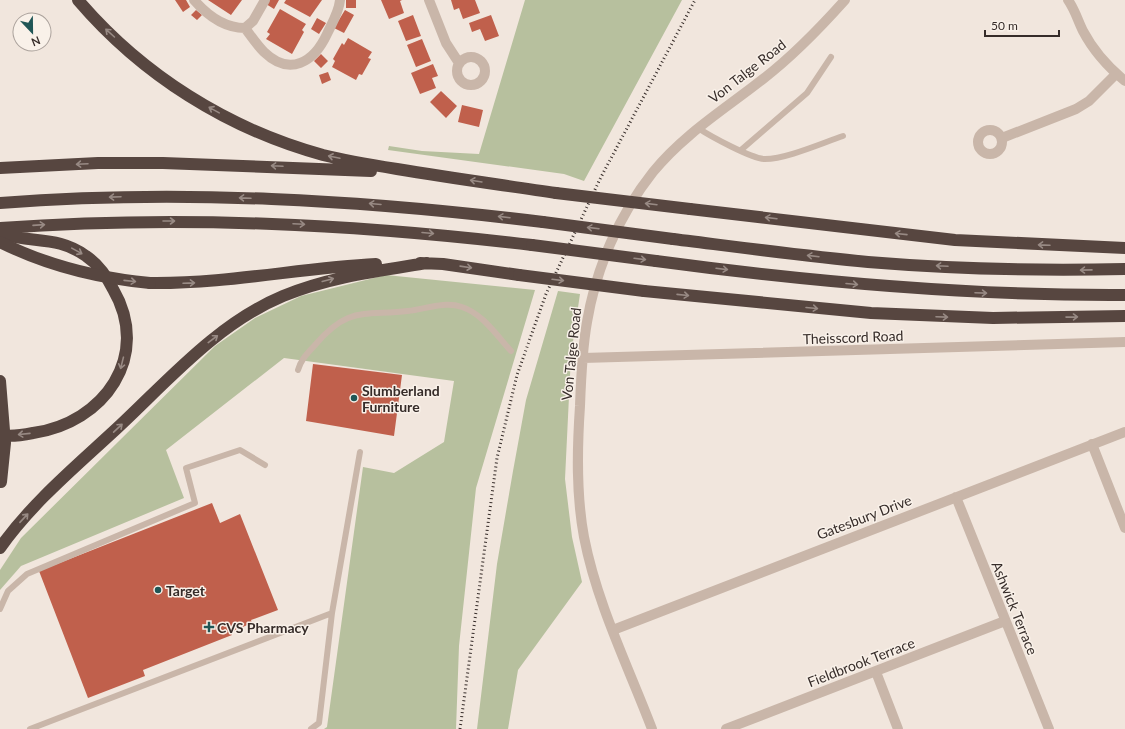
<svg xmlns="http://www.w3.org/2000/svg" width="1125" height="729" font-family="Lato,sans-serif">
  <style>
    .green { fill: #b7c09e }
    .building { fill: #c0604c }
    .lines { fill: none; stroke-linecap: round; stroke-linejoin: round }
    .service { stroke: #c9b6a9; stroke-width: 6 }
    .minor { stroke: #c9b6a9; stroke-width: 10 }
    .tertiary { stroke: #c9b6a9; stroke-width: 10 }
    .motorway { stroke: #574640; stroke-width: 12 }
    .rail { stroke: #362c29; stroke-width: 3; stroke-dasharray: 1 3; stroke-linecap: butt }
    .motorway-bridge { stroke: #574640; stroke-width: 12 }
    .oneway { stroke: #988a84 }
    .poi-dot { fill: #205656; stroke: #f9f1e9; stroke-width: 1.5 }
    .labels { text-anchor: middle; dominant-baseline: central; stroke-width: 3; stroke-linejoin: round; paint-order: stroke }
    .street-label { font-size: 14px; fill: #362c29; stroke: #f9f1e9 }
    .poi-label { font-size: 14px; font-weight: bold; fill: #362c29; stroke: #f9f1e9; text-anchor: start }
  </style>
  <rect width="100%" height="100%" fill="#f1e6dd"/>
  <!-- green -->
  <path class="green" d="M525 0H682L584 181 564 174 388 150 389 146 422 151 479 154Z
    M386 275 535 290 476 488 459 646 456 729H324L327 727 363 467 394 473 444 442 454 381 284 358 166 450 184 498 21 566 0 590V570L21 538 215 346 255 318 301 296Z
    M558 291 580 294 571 355 565 479 572 537 582 582 518 670 508 729H477L497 564 513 471 526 400Z"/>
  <!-- building -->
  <path class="building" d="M175 0H186L190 7 183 12Z
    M208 0H242L231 15Z
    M269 0H279L274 9 266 4Z
    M286 0H322L310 17 284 3Z
    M346 0H356V8H346Z
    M381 0H402L400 1 404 13 389 19Z
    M451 0H475L480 13 463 19 459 8 454 10Z
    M280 9 306 24 302 30 304 32 292 54 266 39 270 34 267 32Z
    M196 10 202 15 197 20 191 15Z
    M345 10 354 15 344 33 334 28Z
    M413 15 421 36 406 41 398 21Z
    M491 15 499 36 485 41 480 29 472 32 469 23Z
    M317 18 326 23 319 34 311 29Z
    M348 38 372 52 368 58 371 59 362 75 359 74 356 80 332 67 335 61 333 59 342 43 344 45Z
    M422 39 431 61 416 67 407 45Z
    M321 54 328 61 321 68 314 61Z
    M433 64 438 76 432 78 436 88 420 94 411 73Z
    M328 72 331 80 322 84 319 75Z
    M441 91 457 106 446 118 430 102Z
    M462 105 483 110 479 127 458 122Z
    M313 364 402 375 394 436 306 421Z
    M212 503 220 523 240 514 278 610 251 620 252 623 231 632 232 635 143 670 145 676 88 698 39 571Z"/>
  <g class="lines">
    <!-- service -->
    <path class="service" d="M698 128C710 136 752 159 765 159 786 159 822 143 843 136
      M741 150 807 93 831 57
      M298 370C301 359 308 353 315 345 348 306 363 316 408 311 426 309 444 301 462 307 482 313 498 337 511 351
      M0 609 8 591 27 574 195 503 186 468 240 450 265 465
      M30 729 332 613
      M311 729 319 723 332 613 360 452"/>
    <!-- minor -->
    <path class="minor" d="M194 0C207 15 225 28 245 28 251 36 257 45 264 52 290 77 314 62 327 34 332 23 339 12 340 0
      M429 0 446 43 459 63
      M1068 0C1075 10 1078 21 1083 31 1093 50 1108 67 1125 81
      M245 28 253 21 265 0
      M457 71a14 14 0 1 1 28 0a14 14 0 1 1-28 0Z
      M978 142a12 12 0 1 1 24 0a12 12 0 1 1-24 0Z
      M1002 138 1076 109 1089 101 1116 74
      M1092 444 1125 528
      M956 497 1049 729
      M613 630 1125 432
      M876 672 898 729
      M726 729 1005 621"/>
    <!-- tertiary -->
    <path class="tertiary" d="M583 358 1125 342
      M652 729C628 666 597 604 584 537 576 494 577 450 580 406 581 378 582 350 587 322 596 268 619 215 653 172 684 134 725 109 763 79 793 56 820 28 845 0"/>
    <!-- motorway -->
    <path class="motorway" d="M78 0C142 75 228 129 323 155 347 161 372 165 397 169 450 178 503 185 556 193
      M0 168 98 163H163L371 171
      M0 203C181 189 362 200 543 222
      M690 209 955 240 1125 248
      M0 228C180 215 353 224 532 245
      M0 233C31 244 57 235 86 256 98 264 107 277 113 289 152 356 104 423 33 433 23 435 11 437 0 435
      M673 239C738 247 803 256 868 262 954 269 1039 271 1125 269
      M656 261C812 282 967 296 1125 295
      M420 263 443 264 519 275
      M150 283C226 284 300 268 376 264
      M644 291 871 313 993 318 1125 316
      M0 548C31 504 74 468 114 431 166 383 216 324 283 296 329 277 378 271 427 263"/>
    <!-- rail -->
    <path class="rail" d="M460 729 497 458 517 375 546 294 600 179 695 0"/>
    <!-- motorway-bridge -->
    <path class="motorway-bridge" d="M556 193 690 209
      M543 222 673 239
      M0 242C48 266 97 278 150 283
      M532 245 656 261
      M519 275 644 291
      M0 381 5 443 1 482"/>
  </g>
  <!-- one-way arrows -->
  <defs><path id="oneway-shaft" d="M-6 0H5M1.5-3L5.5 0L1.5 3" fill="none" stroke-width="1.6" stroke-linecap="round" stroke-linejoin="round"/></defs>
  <g class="oneway">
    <use href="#oneway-shaft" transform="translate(110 33) rotate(-138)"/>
    <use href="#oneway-shaft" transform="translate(214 110) rotate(-151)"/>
    <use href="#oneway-shaft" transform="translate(334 157) rotate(-168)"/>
    <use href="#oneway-shaft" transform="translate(82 164) rotate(177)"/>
    <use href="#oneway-shaft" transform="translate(277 166) rotate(-177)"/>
    <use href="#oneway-shaft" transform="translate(476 181) rotate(-171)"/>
    <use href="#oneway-shaft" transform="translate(115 197) rotate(178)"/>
    <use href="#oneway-shaft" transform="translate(245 198) rotate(-178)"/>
    <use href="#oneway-shaft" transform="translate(375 204) rotate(-175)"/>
    <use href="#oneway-shaft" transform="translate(651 204) rotate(-173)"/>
    <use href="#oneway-shaft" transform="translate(504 217) rotate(-173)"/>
    <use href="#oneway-shaft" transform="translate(771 218) rotate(-173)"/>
    <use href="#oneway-shaft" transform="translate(169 221)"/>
    <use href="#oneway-shaft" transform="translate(299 224) rotate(3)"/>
    <use href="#oneway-shaft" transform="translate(39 225) rotate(-4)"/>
    <use href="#oneway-shaft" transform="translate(593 228) rotate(-173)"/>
    <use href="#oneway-shaft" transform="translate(428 233) rotate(5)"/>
    <use href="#oneway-shaft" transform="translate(901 234) rotate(-174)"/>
    <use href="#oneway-shaft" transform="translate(1044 245) rotate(-178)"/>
    <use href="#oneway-shaft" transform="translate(77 251) rotate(29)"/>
    <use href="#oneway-shaft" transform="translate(813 256) rotate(-173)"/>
    <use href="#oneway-shaft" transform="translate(640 259) rotate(7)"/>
    <use href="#oneway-shaft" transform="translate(942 266) rotate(-177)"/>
    <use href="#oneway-shaft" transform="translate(466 267) rotate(8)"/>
    <use href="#oneway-shaft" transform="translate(722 269) rotate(7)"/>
    <use href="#oneway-shaft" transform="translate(1086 270) rotate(179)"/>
    <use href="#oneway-shaft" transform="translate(328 280) rotate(-15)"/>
    <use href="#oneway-shaft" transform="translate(558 280) rotate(7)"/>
    <use href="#oneway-shaft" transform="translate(130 281) rotate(6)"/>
    <use href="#oneway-shaft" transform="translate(189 283) rotate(-2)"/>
    <use href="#oneway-shaft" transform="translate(852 284) rotate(5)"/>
    <use href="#oneway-shaft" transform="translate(981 293) rotate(2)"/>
    <use href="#oneway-shaft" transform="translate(683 295) rotate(6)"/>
    <use href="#oneway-shaft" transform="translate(812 308) rotate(5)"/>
    <use href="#oneway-shaft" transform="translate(942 317) rotate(2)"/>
    <use href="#oneway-shaft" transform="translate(1072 317) rotate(-1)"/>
    <use href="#oneway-shaft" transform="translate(213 339) rotate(-37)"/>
    <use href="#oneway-shaft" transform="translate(122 363) rotate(104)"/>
    <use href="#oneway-shaft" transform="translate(118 428) rotate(-43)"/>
    <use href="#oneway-shaft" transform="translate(24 434) rotate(174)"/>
    <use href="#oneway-shaft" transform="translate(24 518) rotate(-47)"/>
  </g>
  <!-- markers -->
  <g class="poi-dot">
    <circle cx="354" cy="398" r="4"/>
    <circle cx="158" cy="590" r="4"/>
    <path d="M207 621h4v4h4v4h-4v4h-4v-4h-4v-4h4z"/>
  </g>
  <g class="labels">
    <!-- street labels -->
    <g class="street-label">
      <text transform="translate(747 71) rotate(-38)">Von Talge Road</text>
      <text transform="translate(853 337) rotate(-2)">Theisscord Road</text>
      <text transform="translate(571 354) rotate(-84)">Von Talge Road</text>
      <text transform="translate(864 517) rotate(-21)">Gatesbury Drive</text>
      <text transform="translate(1015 608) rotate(68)">Ashwick Terrace</text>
      <text transform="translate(861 662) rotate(-21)">Fieldbrook Terrace</text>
    </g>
    <!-- poi labels -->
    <g class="poi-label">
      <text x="362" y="390">Slumberland<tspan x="362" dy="16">Furniture</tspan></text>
      <text x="166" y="590">Target</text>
      <text x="217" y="627">CVS Pharmacy</text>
    </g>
  </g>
  <!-- north arrow -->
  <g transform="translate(32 32) rotate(158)"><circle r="19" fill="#f9f1e9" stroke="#aba29c"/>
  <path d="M0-3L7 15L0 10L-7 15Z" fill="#205656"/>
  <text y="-6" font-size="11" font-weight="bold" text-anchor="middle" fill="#362c29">N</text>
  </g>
  <!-- scale -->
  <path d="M985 30v6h74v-6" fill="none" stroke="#362c29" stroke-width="2"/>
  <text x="991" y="30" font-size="12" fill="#362c29" stroke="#f9f1e9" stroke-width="3" paint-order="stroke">50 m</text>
</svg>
